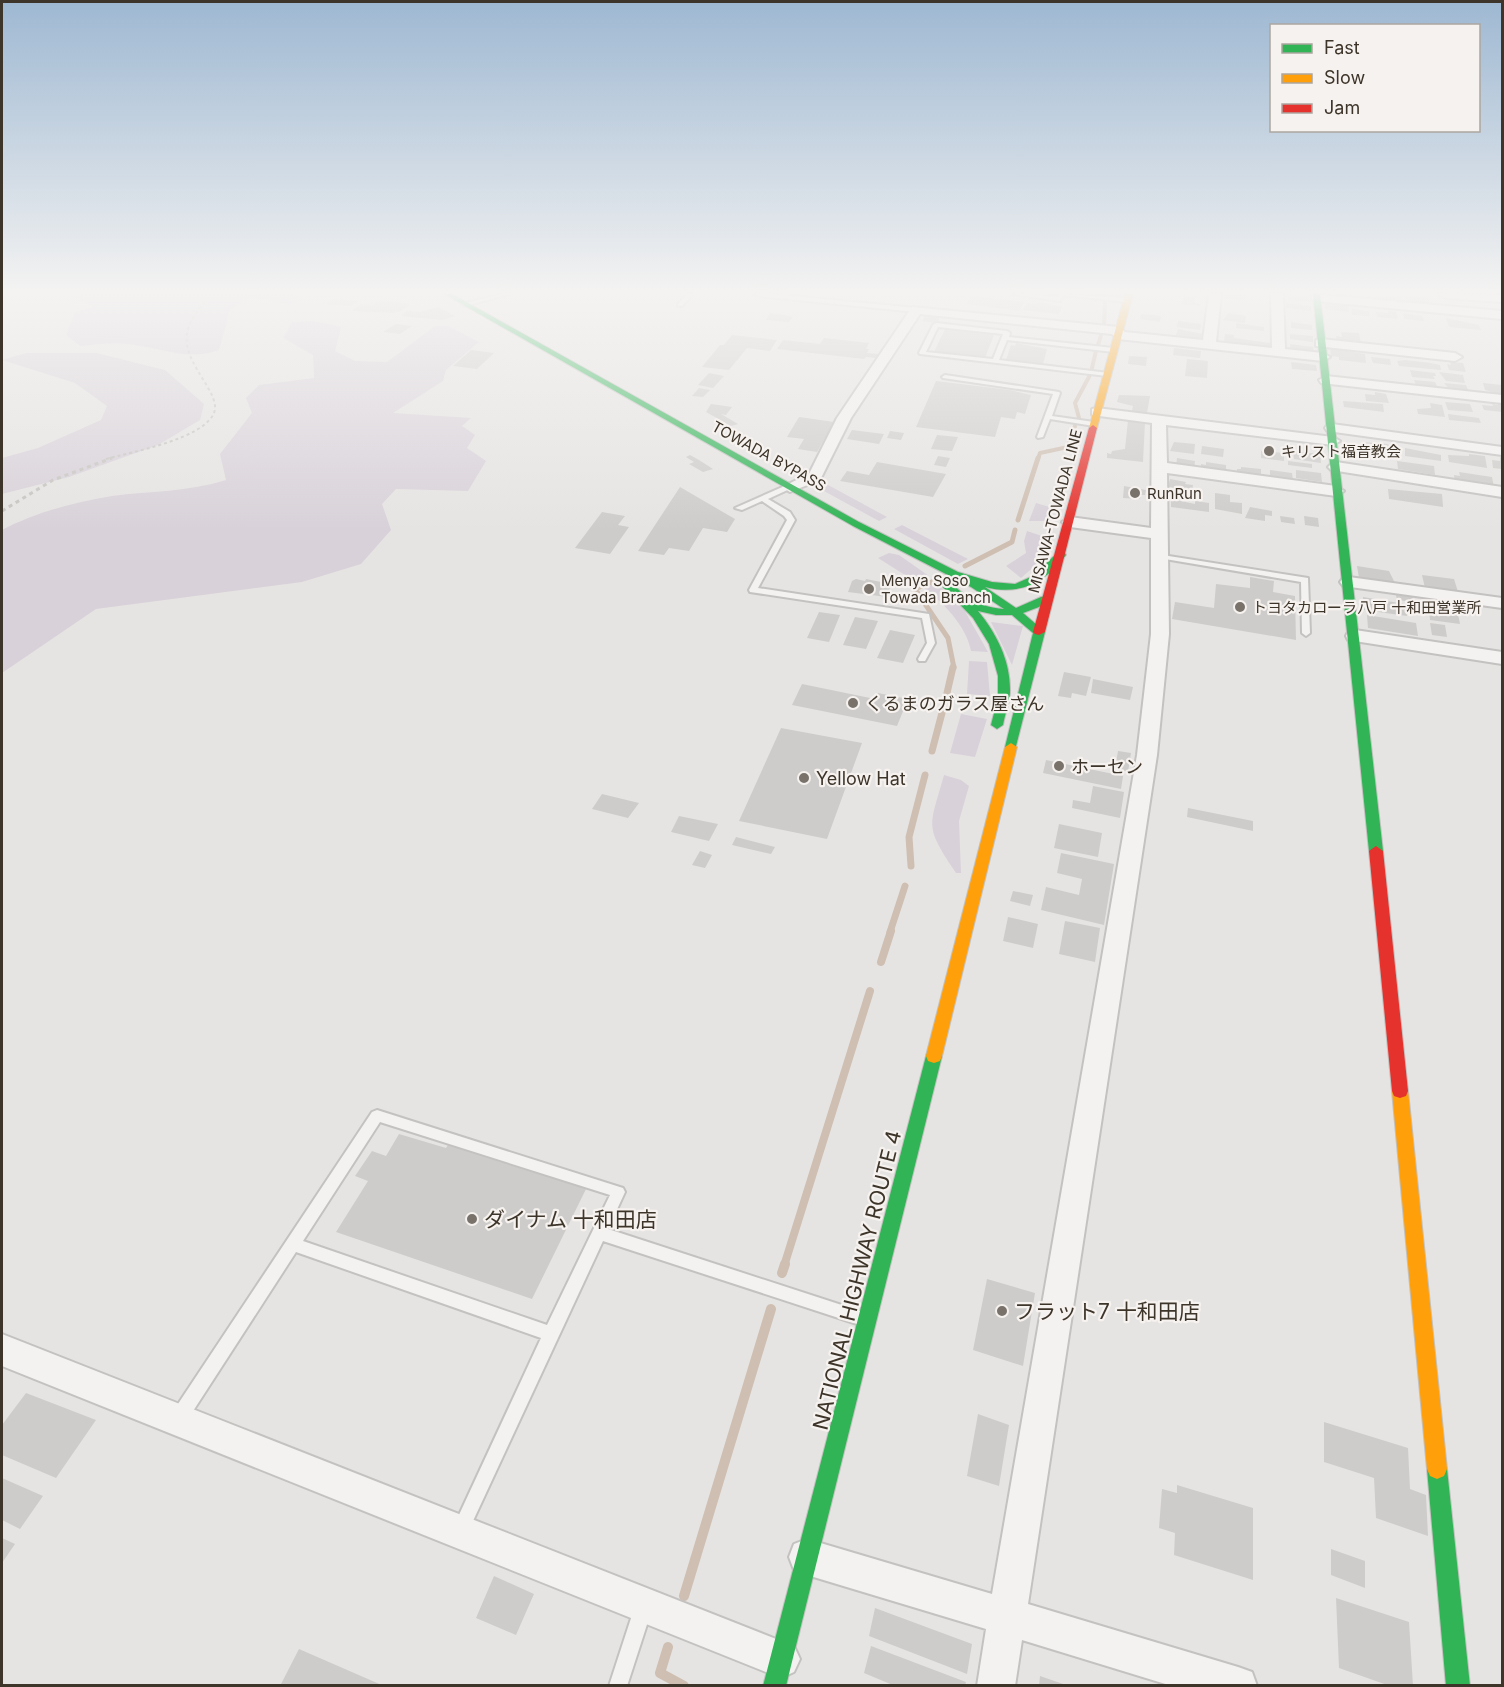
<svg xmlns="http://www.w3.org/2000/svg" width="1504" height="1687" font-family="Inter,'Noto Sans JP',sans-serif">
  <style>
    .green { fill: #d8d1d9 }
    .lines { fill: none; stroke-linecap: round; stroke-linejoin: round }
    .stream-far4 { stroke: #cfbfb2; stroke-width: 4 }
    .stream-far3 { stroke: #cfbfb2; stroke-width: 5 }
    .stream-far2 { stroke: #cfbfb2; stroke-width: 7 }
    .stream-far1 { stroke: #cfbfb2; stroke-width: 8 }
    .stream { stroke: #cfbfb2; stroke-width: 10 }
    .building { fill: #ceccca }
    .lane-casing { stroke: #c4c2c0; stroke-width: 4 }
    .street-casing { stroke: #c4c2c0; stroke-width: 4 }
    .fast-casing { stroke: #c4c2c0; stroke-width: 2 }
    .slow-casing { stroke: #c4c2c0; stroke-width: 2 }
    .jam-casing { stroke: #c4c2c0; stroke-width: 2 }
    .path-far1 { stroke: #c5c4c0; stroke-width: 2; stroke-dasharray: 3 3; stroke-linecap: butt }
    .path { stroke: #c5c4c0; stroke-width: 3; stroke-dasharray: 4 4; stroke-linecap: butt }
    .lane { fill: #f3f2f0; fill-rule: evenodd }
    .street { fill: #f3f2f0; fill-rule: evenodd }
    .fast { fill: #30b455; fill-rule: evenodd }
    .slow { fill: #ff9f0a; fill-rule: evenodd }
    .jam { fill: #e5322d; fill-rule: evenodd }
    .poi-dot { fill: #79726a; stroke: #f6f2ef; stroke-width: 2 }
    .labels { text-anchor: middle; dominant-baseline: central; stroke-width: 4.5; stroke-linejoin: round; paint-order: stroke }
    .far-poi-label { font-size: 15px; fill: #3e352a; stroke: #f6f2ef; text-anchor: start }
    .far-street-label { font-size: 15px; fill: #3e352a; stroke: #f6f2ef }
    .poi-label { font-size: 18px; fill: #3e352a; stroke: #f6f2ef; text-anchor: start }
    .near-poi-label { font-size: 21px; fill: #3e352a; stroke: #f6f2ef; text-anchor: start }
    .near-street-label { font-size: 21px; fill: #3e352a; stroke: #f6f2ef }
  </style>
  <rect width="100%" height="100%" fill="#e6e4e2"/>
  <!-- green -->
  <path class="green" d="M83 294H295L300 300 288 305 251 297 230 310 219 350C189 362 158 347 127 344 112 342 95 345 80 346L66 335 75 312 94 307 74 297Z
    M313 321 341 327 335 351 355 361 387 362 435 326H448L479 342 446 370 443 381 393 413 471 418 462 426 475 435 467 448 486 461 468 491 396 489 382 504 391 530 361 564 302 582 96 609 2 673V530C34 513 74 502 112 496 150 491 188 492 226 480L220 454 252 413 246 398 259 385 314 378 313 355 283 338 292 322Z
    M26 353H97L165 370 204 404 200 420 158 445 69 477 2 494V458L38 448 101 420 107 406 75 383 2 360Z
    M819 480 887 517 879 521 811 484Z
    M1036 503 1053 508 1048 521H1029Z
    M902 525 968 559 958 564 894 529Z
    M1027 531 1045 537 1036 565 1021 578 1006 566 1026 553 1024 541Z
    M889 553 899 555 929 576 916 582 878 558Z
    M936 583 962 606 988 652 971 651C967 627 943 602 924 588Z
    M991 622 1023 626 1012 665Z
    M969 661 987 662 990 696 967 694Z
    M961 714 987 719 975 757 950 753Z
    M944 775 961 780 969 786 959 821 961 873H956C924 825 929 829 944 775Z"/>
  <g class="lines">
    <!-- stream-far4 -->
    <path class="stream-far4" d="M1104 326 1105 303
      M1098 345 1102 332
      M1092 368 1096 351
      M1079 418 1075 403 1090 375
      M1038 459 1040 453 1068 447 1075 426"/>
    <!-- stream-far3 -->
    <path class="stream-far3" d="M1018 520 1038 458
      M965 566 1012 542 1015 530
      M934 581 915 589 948 638 954 668"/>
    <!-- stream-far2 -->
    <path class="stream-far2" d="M947 693 953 667
      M932 751 943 709
      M911 866 909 837 925 775
      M890 932 905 886"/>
    <!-- stream-far1 -->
    <path class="stream-far1" d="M881 962 891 931
      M784 1266 870 991"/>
    <!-- stream -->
    <path class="stream" d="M782 1273 785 1264
      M684 1596 771 1309
      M668 1647 660 1673 684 1686"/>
  </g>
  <!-- building -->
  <path class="building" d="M1225 294 1246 295 1245 300 1224 298Z
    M1184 295 1195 297 1194 303 1201 304 1200 306 1182 304Z
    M1288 295 1307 297 1311 302 1289 300Z
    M971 296 1024 302 1019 311 966 304Z
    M1378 296H1401L1403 303 1379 301Z
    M1407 296 1428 298 1431 306 1410 304 1406 298Z
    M332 299 358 301 351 306 326 304Z
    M378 301 404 303 410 304 401 311 393 313 352 311 361 304 373 305Z
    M1039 302 1062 307 1059 314 1023 310 1027 303 1037 304Z
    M1286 303 1311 306V311L1286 308Z
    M1325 303 1348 305 1349 312 1325 309Z
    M438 307 455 316 443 320 401 316 407 311 420 312Z
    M1352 309 1369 311V316L1352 315Z
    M1388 311 1396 312 1398 319 1377 317 1376 312 1388 313Z
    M770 313 784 315 793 317 789 322 766 320Z
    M1228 313 1246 316 1245 323 1223 320Z
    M1403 313 1422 316 1424 321 1404 319Z
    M926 314 941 315 937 323 922 321Z
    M1141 314 1161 316 1160 322 1140 319Z
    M1446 318 1479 325 1481 330 1449 327Z
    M1178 321 1201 324 1200 330 1177 327Z
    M1291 322 1312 325V330L1291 328Z
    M1236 323 1264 327V331L1236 328Z
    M396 324 412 326 400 334 383 332Z
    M945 329 994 335 985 358 934 352Z
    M1178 329 1203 334 1202 341 1176 335Z
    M1341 332 1359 333 1361 344 1337 342 1336 336 1342 337Z
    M1225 334 1234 335V338L1270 343V348L1224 343Z
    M1290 334 1313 336V342L1290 339Z
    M732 335 777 340 770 351 747 348 729 370 702 367 720 345H724Z
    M824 338 869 343 866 349H869L867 353 878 354 876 358 866 357 864 359 777 349 783 340 820 344Z
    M1016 343 1047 349 1043 364 1006 360 1011 345 1015 346Z
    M1290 344 1313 347 1314 353 1291 351Z
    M1174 348 1201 351 1200 358 1173 355Z
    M1330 348 1365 354 1366 363 1339 360V357L1331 356Z
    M471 350 494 353 477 369 453 366Z
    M1129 356 1147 357 1146 366 1128 364Z
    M1371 357 1390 359 1391 365 1373 363Z
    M1187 359 1208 361 1207 378 1185 376Z
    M1405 360 1431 363 1440 365 1441 370 1399 366 1397 361Z
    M1291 362 1316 365 1317 371 1292 369Z
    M1450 362 1463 363 1466 372 1449 370 1447 364 1451 365Z
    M1410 370 1435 373 1436 376H1433L1435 379 1412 377Z
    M1439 372 1463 375 1465 383 1446 381Z
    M709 373 724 376 713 388 698 385Z
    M1414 380 1435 382 1437 386H1433L1434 389 1417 388Z
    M936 381 1010 390 1031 395 1025 414 1017 412 1015 419 1001 417 995 437 916 427Z
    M1444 383 1466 385 1469 393 1451 391Z
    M1483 383 1502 385V395L1485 390Z
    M699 388 710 390 703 397 692 396Z
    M1375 392 1386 394 1389 403 1366 401 1365 394 1375 395Z
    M1119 395 1150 396 1147 413 1132 411 1133 406 1117 402Z
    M1343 401 1383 404 1384 412 1344 407Z
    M1445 402 1470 404 1473 412 1448 410Z
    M1498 402 1502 403V412L1484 410 1482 405 1493 406 1492 404 1498 405Z
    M1430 403 1442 405 1445 417 1418 414 1417 409 1431 408Z
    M711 404 732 407 726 415 721 414 738 424 731 426 706 412Z
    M1448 414 1479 418 1481 423 1449 420Z
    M799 417 834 422 817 452 798 449 804 439 787 437Z
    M1128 420 1145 422 1143 462 1107 458V453L1111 454 1112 451 1125 449Z
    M852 430 884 434 879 444 847 439Z
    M890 431 904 433 901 440 887 438Z
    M937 435 958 437 952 451 931 449Z
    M1174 442 1195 444 1194 454 1170 451Z
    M1362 442 1387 444 1391 446 1392 454 1362 450Z
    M1202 446 1224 449 1223 457 1201 454Z
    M1405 448 1441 455V461L1405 456Z
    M1261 451 1284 453V461L1261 458Z
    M1293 451 1320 454 1321 463 1294 459Z
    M1469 454 1485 456 1487 468 1449 462 1448 455 1469 456Z
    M690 455 699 460 713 469 703 472 689 464 694 462 686 457Z
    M938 456 950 458 946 467 934 465Z
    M1500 457 1502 458V469L1493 468 1492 460 1500 461Z
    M1177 458 1195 461 1194 469 1176 467Z
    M1288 461 1312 464V468L1288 465Z
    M1397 461 1434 466 1435 475 1398 469Z
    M877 462 946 474 933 497 840 481 847 471 869 475Z
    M1206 462 1226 465V472L1201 469V464L1206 465Z
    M1241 467 1261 469V478L1237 475V469H1241Z
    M1270 470 1292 473 1293 481 1270 478Z
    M1296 470 1321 473 1322 482 1296 478Z
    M1459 472 1492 477 1494 488 1455 483 1454 475 1460 476Z
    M1170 479 1186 482 1185 484 1193 485 1192 491 1168 487Z
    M1124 486 1146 490 1145 495H1141L1140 499 1123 498Z
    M680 487 735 519 727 532 703 528 689 551 669 548 664 555 638 551Z
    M1388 489 1442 494 1443 507 1389 499Z
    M1215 493 1230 495V502L1242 503V514L1215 509Z
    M1171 499 1195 504V501L1209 503V512L1171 507Z
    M1250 507 1272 511V516L1265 515V521L1245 518Z
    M602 512 625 516 618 525 629 527 610 554 575 548Z
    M1280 516 1294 518 1295 524 1281 522Z
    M1304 516 1318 518 1319 527 1305 525Z
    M1357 566 1389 571 1395 583 1359 578Z
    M1422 575 1454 579 1458 592 1425 588Z
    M1250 577 1274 581 1273 592 1295 596 1296 640 1172 619 1175 602 1214 608 1216 584 1250 588Z
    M856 579 865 581 866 579 891 584 887 597 848 592 852 581Z
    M1396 595 1413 597 1415 602 1397 600Z
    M1363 597 1405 604 1407 616 1364 610Z
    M1429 609 1458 614 1460 624 1430 620Z
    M819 612 840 615 829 642 807 638Z
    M1367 615 1416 623 1418 636 1368 628Z
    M855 617 878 621 866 649 843 645Z
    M1430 623 1445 625 1447 637 1432 635Z
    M890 630 915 635 903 663 877 658Z
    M1064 672 1091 677 1086 696 1072 693 1071 698 1058 696Z
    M1093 679 1133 687 1130 700 1091 693Z
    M802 684 875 699 878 693 908 699 897 726 792 705Z
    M781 728 862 743 827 839 739 821Z
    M1118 751 1131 753 1128 772 1115 769Z
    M1046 760 1123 776 1121 789 1043 773Z
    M1093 786 1124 792 1120 818 1072 808 1073 800 1090 803Z
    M602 794 639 803 628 818 592 809Z
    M1188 808 1253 821V831L1187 817Z
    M679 816 718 824 709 841 671 832Z
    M1059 824 1102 833 1098 857 1054 848Z
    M736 837 775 847 771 854 732 845Z
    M700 851 712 855 705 868 692 865Z
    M1061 853 1114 864 1104 925 1041 910 1046 887 1079 895 1082 879 1057 873Z
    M1013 891 1033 895 1030 906 1010 901Z
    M1008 917 1038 924 1033 948 1003 941Z
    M1065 921 1100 928 1095 962 1059 954Z
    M399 1134 446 1148 449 1143 587 1187 532 1299 336 1232 368 1181 355 1176 372 1151 386 1156Z
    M987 1279 1035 1293 1023 1366 973 1350Z
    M26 1393 96 1420 56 1478 2 1455V1425Z
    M978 1414 1009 1425 999 1486 967 1476Z
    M1324 1422 1408 1448 1410 1489 1426 1495 1428 1536 1376 1518 1374 1478 1324 1462Z
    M2 1478 43 1496 20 1529 2 1520Z
    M1177 1485 1253 1508V1580L1174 1555 1175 1533 1159 1528 1162 1489 1177 1493Z
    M2 1538 15 1544 2 1563Z
    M1331 1549 1365 1561V1588L1331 1575Z
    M494 1576 534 1594 516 1635 476 1618Z
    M1336 1598 1409 1622 1413 1686H1390L1339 1668Z
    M875 1608 972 1644 967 1674 869 1636Z
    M871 1646 966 1682 965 1686H895L864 1673Z
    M299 1649 384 1686H280Z
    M1040 1676 1066 1685V1686H1039Z"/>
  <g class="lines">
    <defs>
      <path id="lane" d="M501 294H509L465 306 462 304Z
        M687 294H693L682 306H678V304Z
        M755 294H770L916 308 919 310 916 312 758 296Z
        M1011 294H1025L1058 297 1060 294 1127 298 1130 300 1127 302 1064 295 1060 301Z
        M936 323 1007 331 1010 333 1009 337 1114 348 1117 350 1114 352 1007 340 999 360 1109 373 1110 374 1107 376 920 354 919 353 933 325ZM938 327 1003 334 993 359 926 352Z
        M945 375 1059 392 1060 393 1052 416 1094 422 1097 424 1094 426 1050 419 1043 437 1038 438 1037 437 1053 394 943 378 942 377Z
        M787 485 794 487 768 499 790 512 795 520 758 588 929 614 935 643 925 661H919L918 659 927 643 922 618 750 592 749 590 787 520 784 516 762 501 742 510 735 508Z
        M1156 554 1308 578 1310 633 1306 636 1302 633 1301 582 1159 558H1156Z
        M377 1110 623 1188 625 1192 608 1229 860 1311 865 1313 867 1318 865 1323 860 1325 603 1241 466 1536 460 1538 454 1536 452 1530 541 1338 296 1252 184 1425 178 1427 172 1425 170 1419 172 1413 372 1112ZM380 1122 610 1195 547 1325 303 1241Z
        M643 1600 649 1603 652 1609 627 1686H609L634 1609 637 1603Z"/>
      <path id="street" d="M1209 294H1221L1216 342 1272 348 1271 294H1283L1285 349 1323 353 1330 357 1323 361 1118 339 1112 334 920 314 851 418 820 480 790 492 782 487 809 474 837 418 912 307 1119 327 1125 332 1203 340Z
        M1312 294 1502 311V319L1316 301 1312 300Z
        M1439 294 1502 295V302L1445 298Z
        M1321 339 1455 353 1462 357 1455 361 1316 346V340Z
        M1326 376 1502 395V403L1321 383 1319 380Z
        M1097 408 1333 437 1340 441 1333 445 1166 425 1167 463 1336 486 1344 491 1336 496 1167 473 1169 634 1157 755 1028 1604 1238 1667 1252 1672 1257 1686H1172L1022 1640 1015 1686H977L986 1629 807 1575 794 1570 789 1557 794 1544 807 1539 992 1594 1137 755 1151 634V538L1070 527 1062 522 1070 517 1151 528 1152 423 1092 415V409Z
        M1332 424 1502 447V455L1327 431 1325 428 1327 425Z
        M1336 462 1502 487V497L1331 470 1328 467 1331 464Z
        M1349 577 1502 598V608L1343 586 1340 582 1343 578Z
        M1355 630 1502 652V664L1348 640 1346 636 1348 632Z
        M2 1334 794 1646 800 1659 794 1672 781 1678 2 1366Z"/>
      <path id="fast" d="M444 294H452L859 522 958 572 992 582 1015 584 1033 576 1057 553H1065L1066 555C1045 583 1020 596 985 587L1016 608 1041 597 1045 596 1050 599 1039 607 1023 613 1045 632 1015 750H1007L1005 747 1033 633 1012 615H996L978 611C997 634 1011 662 1010 693 1009 704 1005 714 1003 725L997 729 991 725 998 697V676L989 644 973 618 936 580 937 578H945C965 595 975 607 1004 609L971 587 853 526Z
        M1313 294H1320L1383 851 1376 856 1369 851Z
        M934 1049 940 1051 942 1056 786 1686H763L926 1056 928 1051Z
        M1437 1459 1444 1462 1447 1469 1470 1686H1446L1427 1469 1430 1462Z"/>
      <path id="slow" d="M1125 294H1133L1097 428 1090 430 1089 428Z
        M1011 743 1017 747 942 1056 940 1061 934 1063 928 1061 926 1056 1005 747Z
        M1400 1084 1406 1086 1408 1091 1447 1469 1444 1476 1437 1479 1430 1476 1427 1469 1392 1091 1394 1086Z"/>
      <path id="jam" d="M1093 425 1097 428 1045 632 1039 635 1035 634 1033 632 1089 428Z
        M1376 846 1383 851 1408 1091 1406 1096 1400 1098 1394 1096 1392 1091 1369 851Z"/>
    </defs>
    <!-- lane casing -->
    <use href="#lane" class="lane-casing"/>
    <!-- street casing -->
    <use href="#street" class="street-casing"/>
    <!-- fast casing -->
    <use href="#fast" class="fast-casing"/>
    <!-- slow casing -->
    <use href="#slow" class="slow-casing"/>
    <!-- jam casing -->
    <use href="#jam" class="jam-casing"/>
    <!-- path-far1 -->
    <path class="path-far1" d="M106 459C132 452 203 439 214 413 222 393 182 364 187 333 190 318 202 306 211 294"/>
    <!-- path -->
    <path class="path" d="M2 511 53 480 112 458"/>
    <!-- lane -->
    <use href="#lane" class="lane"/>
    <!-- street -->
    <use href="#street" class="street"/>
    <!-- fast -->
    <use href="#fast" class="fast"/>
    <!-- slow -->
    <use href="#slow" class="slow"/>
    <!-- jam -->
    <use href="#jam" class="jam"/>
  </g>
  <!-- sky -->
  <linearGradient id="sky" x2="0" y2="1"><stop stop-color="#9eb8d2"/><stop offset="0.55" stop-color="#f4f3f2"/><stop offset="1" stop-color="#f4f3f2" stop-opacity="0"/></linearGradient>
  <rect width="1504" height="530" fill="url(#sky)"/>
  <!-- markers -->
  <g class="poi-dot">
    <circle cx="1269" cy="451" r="6"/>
    <circle cx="1135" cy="493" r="6"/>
    <circle cx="869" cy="589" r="6"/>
    <circle cx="1240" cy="607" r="6"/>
    <circle cx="853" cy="703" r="6"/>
    <circle cx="1059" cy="766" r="6"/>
    <circle cx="804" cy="778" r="6"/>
    <circle cx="472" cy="1219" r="6"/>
    <circle cx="1002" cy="1311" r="6"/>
  </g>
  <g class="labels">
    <!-- far-poi labels -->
    <g class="far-poi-label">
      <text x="1281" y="451">キリスト福音教会</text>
      <text x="1147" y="493">RunRun</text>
      <text x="881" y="580">Menya Soso<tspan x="881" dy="17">Towada Branch</tspan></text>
      <text x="1252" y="607">トヨタカローラ八戸 十和田営業所</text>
    </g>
    <!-- far-street labels -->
    <g class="far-street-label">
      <text transform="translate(769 456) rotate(29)">TOWADA BYPASS</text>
      <text transform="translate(1055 511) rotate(-75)">MISAWA-TOWADA LINE</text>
    </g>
    <!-- poi labels -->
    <g class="poi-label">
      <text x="865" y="703">くるまのガラス屋さん</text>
      <text x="1071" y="766">ホーセン</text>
      <text x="816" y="778">Yellow Hat</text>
    </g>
    <!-- near-poi labels -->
    <g class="near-poi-label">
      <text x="484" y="1219">ダイナム 十和田店</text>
      <text x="1014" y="1311">フラット7 十和田店</text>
    </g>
    <!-- near-street labels -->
    <g class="near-street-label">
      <text transform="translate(857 1280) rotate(-76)">NATIONAL HIGHWAY ROUTE 4</text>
    </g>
  </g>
  <!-- border -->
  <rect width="1504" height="1687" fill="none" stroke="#3e352a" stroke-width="6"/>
  <!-- legend -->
  <rect x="1270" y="24" width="210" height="108" fill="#f6f2ef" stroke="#aca6a0" stroke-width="1.5"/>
  <rect x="1282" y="44" width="30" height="9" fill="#30b455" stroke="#aca6a0" stroke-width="1.5"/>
  <text x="1324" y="54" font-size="18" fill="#3e352a">Fast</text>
  <rect x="1282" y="74" width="30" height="9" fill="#ff9f0a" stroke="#aca6a0" stroke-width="1.5"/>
  <text x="1324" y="84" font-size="18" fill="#3e352a">Slow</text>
  <rect x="1282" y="104" width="30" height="9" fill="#e5322d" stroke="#aca6a0" stroke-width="1.5"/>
  <text x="1324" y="114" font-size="18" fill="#3e352a">Jam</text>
</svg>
